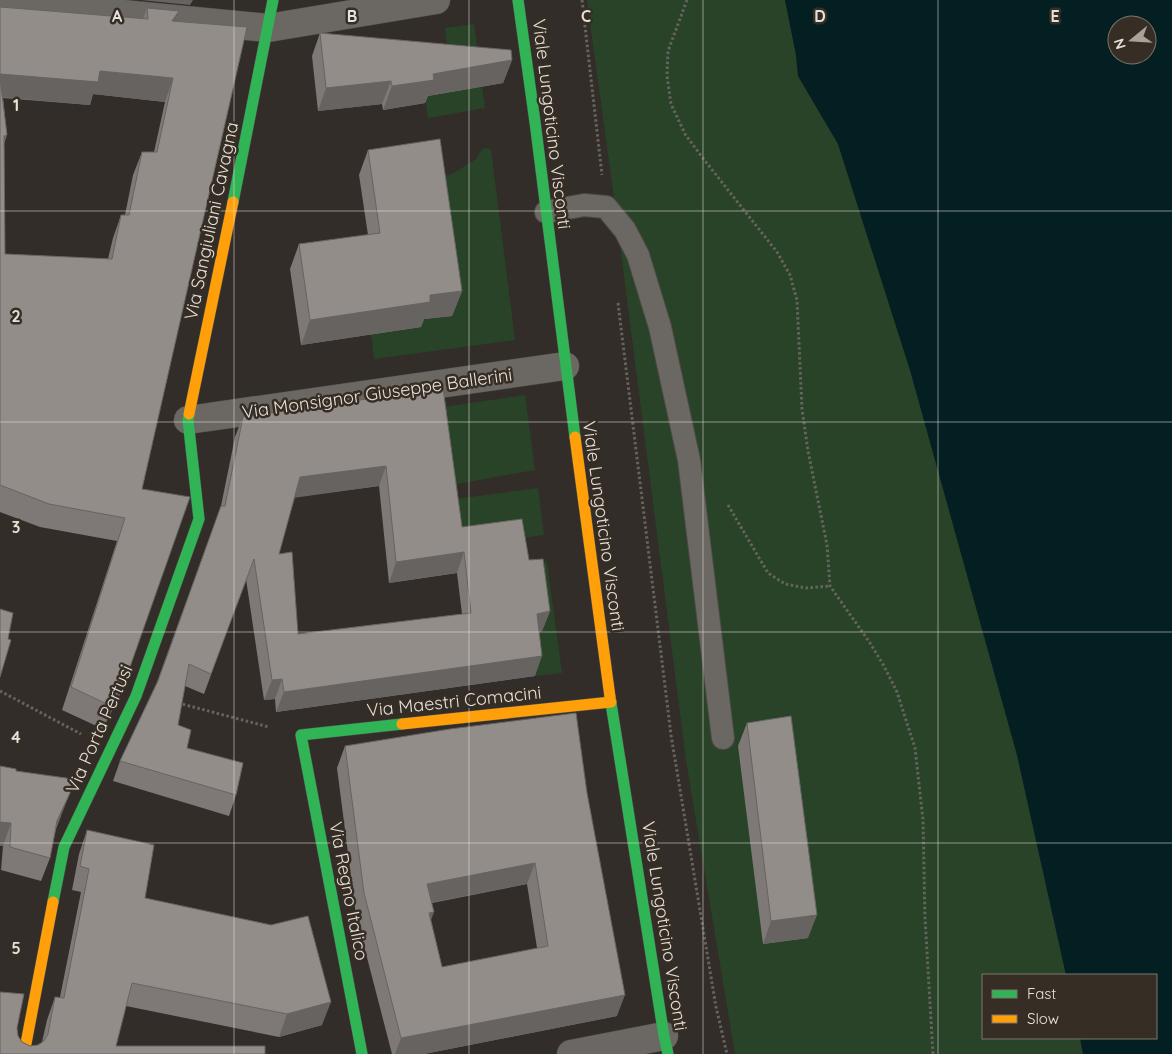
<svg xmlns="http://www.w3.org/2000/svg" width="1172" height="1054" font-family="Quicksand,sans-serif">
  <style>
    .green { fill: #284327 }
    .water { fill: #041f21; fill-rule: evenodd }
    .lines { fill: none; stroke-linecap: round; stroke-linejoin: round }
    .lane-casing { stroke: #4e4a46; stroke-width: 24 }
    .street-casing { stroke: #4e4a46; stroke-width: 29 }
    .fast-casing { stroke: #4e4a46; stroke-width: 12 }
    .slow-casing { stroke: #4e4a46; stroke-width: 12 }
    .path { stroke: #67635f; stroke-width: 3; stroke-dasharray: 2.5 2.5; stroke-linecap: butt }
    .lane { stroke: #6b6763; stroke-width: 22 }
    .street { stroke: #6b6763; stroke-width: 28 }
    .fast { stroke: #30b455; stroke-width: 11 }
    .slow { stroke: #ff9f0a; stroke-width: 11 }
    .wall { fill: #7e7977; fill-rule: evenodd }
    .shaded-wall { fill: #676361 }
    .building { fill: #938d8a; stroke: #676361; fill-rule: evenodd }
    .grid { fill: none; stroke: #e7e1db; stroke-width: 1; stroke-opacity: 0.55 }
    .labels { text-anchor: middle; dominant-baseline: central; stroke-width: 5; stroke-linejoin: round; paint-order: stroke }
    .street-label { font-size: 18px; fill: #e7e1db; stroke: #362e24 }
    .grid-label { font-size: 16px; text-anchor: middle; font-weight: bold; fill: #e7e1db; stroke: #362e24; stroke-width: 5; stroke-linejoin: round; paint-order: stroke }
  </style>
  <rect width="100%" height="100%" fill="#322d28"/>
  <!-- green -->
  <path class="green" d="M587 0H785L796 55 798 76 838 144 910 370 1017 755 1066 975H983V1038H1080L1083 1054H735L686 760 615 206Z
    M474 24 485 108 428 118 425 97 452 92 445 28Z
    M484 148 491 149 515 340 374 359 371 334 433 179 452 174 476 159 480 152Z
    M525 395 535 470 446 486 436 408Z
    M538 488 544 535 454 547 448 500Z
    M547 562 562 673 535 676 530 634 542 631 519 565Z"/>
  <!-- water -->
  <path class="water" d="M785 0H1172V1054H1083L1080 1038H1156V975H1066L1017 755 910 370 838 144 798 76 796 55ZM1117 25H1147V55H1117Z"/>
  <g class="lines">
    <defs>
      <path id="lane" d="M546 212 584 205 606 207 625 230 638 255 660 327 689 460 723 738"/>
      <path id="street" d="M0 2 268 28 436 0
        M188 420 565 366
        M571 1054 664 1036"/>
      <path id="fast" d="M518 0 535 122 575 437
        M233 202 273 0
        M610 697 664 1036 668 1054
        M53 902 64 847 136 696 199 519 188 420 189 414
        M362 1054 301 735 402 724"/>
      <path id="slow" d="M189 414 233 202
        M575 437 610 697
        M402 724 611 702
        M24 1054 53 902"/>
    </defs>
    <!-- lane casing -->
    <use href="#lane" class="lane-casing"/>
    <!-- street casing -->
    <use href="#street" class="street-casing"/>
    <!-- fast casing -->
    <use href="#fast" class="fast-casing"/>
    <!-- slow casing -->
    <use href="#slow" class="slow-casing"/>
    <!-- path -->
    <path class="path" d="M582 0 602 175
      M687 0 668 51 667 76 671 104 685 134 702 157 777 252 790 275 797 300 802 409 808 451 827 545 830 586 870 643 884 666 897 692 915 748 923 820 925 918 933 1054
      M618 303 671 735 716 1007 727 1054
      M728 505 768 573 785 584 806 588 830 586
      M0 691 81 734
      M178 703 269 727"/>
    <!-- lane -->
    <use href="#lane" class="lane"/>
    <!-- street -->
    <use href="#street" class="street"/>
    <!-- fast -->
    <use href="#fast" class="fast"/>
    <!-- slow -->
    <use href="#slow" class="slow"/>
  </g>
  <!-- wall -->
  <path class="wall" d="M0 7 143 19 147 8 179 11 175 21 247 27 142 489 122 690 103 729 62 710 117 541 40 527 0 512ZM93 94 165 102 154 152H142L133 175 125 215H121L113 238 108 259 5 254 4 144 7 135 3 98 90 105Z
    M320 33 512 60 503 83 428 96 425 103 383 110 382 104 318 111 312 56Z
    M368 150 462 291 452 316 424 319 421 327 301 345 290 269 299 244 368 235 359 175Z
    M443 388 462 527 529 560 550 611 542 631 539 632 535 676 276 712 275 699 264 700 246 579 204 694 185 686 178 725 187 748 236 795 229 816 113 781 120 761 157 682 221 506 235 437 243 417ZM379 486 389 583 457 573 462 614 298 634 279 554 295 497Z
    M576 713 617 1016 424 1054H392L356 915 337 768 345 746ZM527 884 537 948 442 967 431 920 432 903Z
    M747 723 808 938 763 944 738 746Z
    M0 766 16 771 61 816 56 829 50 858 41 881 1 870 3 846H0Z
    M87 830 145 898 322 1025 279 1037 126 1006 116 1046 0 1054 17 1028 18 1036 22 1042 30 1046 38 1045 42 1042 47 1020 55 997H60L81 892 72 890 79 854Z"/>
  <!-- shaded-wall -->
  <path class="shaded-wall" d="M141 0H193L190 5Z
    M179 11 170 34 172 21Z
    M512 60 503 83 428 96 425 103 383 110 392 86 433 74Z
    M100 71 173 78 165 102 93 94 90 105 0 97V74Z
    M391 81 382 104 318 111 326 88Z
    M7 135 0 155 4 136Z
    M462 291 452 316 424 319 421 327 301 345 310 320 430 295Z
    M386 466 379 486 293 498 300 477Z
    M464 552 457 573 389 583 396 562Z
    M550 611 542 631 530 634 537 614Z
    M542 656 535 676 276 712 284 692Z
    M130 667 122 690 103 729 111 706Z
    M282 679 275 699 264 700 272 680Z
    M70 793 61 816 49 844 57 821Z
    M0 822 11 823 3 846H0Z
    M535 863 527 884 419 905 427 884Z
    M434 912 426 934 429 913Z
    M817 915 808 938 763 944 771 921Z
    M625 995 617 1016 424 1054H395L401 1038Z
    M331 1002 322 1025 279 1037 287 1014Z"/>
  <!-- building -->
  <path class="building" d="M0 7 148 19 147 8 179 11 172 21 247 27 142 489 190 497 130 667 111 706 71 687 125 518 49 504 0 485V78L7 135 4 136 5 254 112 259 121 215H129L142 152H157L173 78 100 71 98 82 0 74Z
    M320 33 511 50 512 60 433 74 434 80 392 86 391 81 326 88Z
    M440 139 462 291 430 295V302L310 320 299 244 380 233 368 150Z
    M443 388 462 527 522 519 529 560 543 559 550 611 537 614 542 656 284 692 282 679 272 680 254 559 211 674 189 664 178 725 191 730 187 748 243 763 236 795 120 761 158 681 221 506H225L243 417ZM386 466 396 562 464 552 471 613 298 634 292 552 279 554 300 477Z
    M0 609 13 613 8 639 11 640 0 677Z
    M576 713 587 793 625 995 401 1038 364 893 345 746 450 729ZM535 863 548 946 442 967 429 913 434 912 427 884Z
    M791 716 817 915 771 921 747 723Z
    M0 766 16 769V771L73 779 70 793 57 821 50 858 10 847 11 823 0 822Z
    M87 830 154 845 145 898 271 925 308 916 331 1002 287 1014 132 983 116 1046H265V1054H0V992L24 994 17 1028 18 1036 22 1042 30 1046 38 1045 44 1041 48 1034 55 997 64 998 89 869 80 866Z"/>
  <!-- grid -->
  <path class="grid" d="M234 0V1054M469 0V1054M703 0V1054M938 0V1054M0 211H1172M0 422H1172M0 632H1172M0 843H1172"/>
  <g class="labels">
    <!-- street labels -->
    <g class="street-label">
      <text transform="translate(552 124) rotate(83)">Viale Lungoticino Visconti</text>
      <text transform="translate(211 221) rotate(-78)">Via Sangiuliani Cavagna</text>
      <text transform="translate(377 393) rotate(-8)">Via Monsignor Giuseppe Ballerini</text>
      <text transform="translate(604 526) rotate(82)">Viale Lungoticino Visconti</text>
      <text transform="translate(454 701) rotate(-6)">Via Maestri Comacini</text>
      <text transform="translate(99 729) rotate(-66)">Via Porta Pertusi</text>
      <text transform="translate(349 891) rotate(79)">Via Regno Italico</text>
      <text transform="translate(665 926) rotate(81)">Viale Lungoticino Visconti</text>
    </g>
  </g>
  <g class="grid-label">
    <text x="117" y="22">A</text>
    <text x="352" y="22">B</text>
    <text x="586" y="22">C</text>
    <text x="820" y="22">D</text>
    <text x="1055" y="22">E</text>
    <text x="16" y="111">1</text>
    <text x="16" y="322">2</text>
    <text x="16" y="533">3</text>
    <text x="16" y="743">4</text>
    <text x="16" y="954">5</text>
  </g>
  <!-- legend -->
  <rect x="982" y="974" width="175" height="65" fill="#362e24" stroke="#7d766d"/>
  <rect x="992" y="990" width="25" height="8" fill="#30b455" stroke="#7d766d"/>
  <text x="1027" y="999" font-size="15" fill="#e7e1db">Fast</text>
  <rect x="992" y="1015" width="25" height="8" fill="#ff9f0a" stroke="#7d766d"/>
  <text x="1027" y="1024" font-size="15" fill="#e7e1db">Slow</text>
  <!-- north arrow -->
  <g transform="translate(1132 40) rotate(252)"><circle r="24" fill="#362e24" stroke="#7d766d"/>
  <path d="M0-4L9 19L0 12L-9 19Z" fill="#a8a29c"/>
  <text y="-8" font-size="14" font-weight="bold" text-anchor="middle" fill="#e7e1db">N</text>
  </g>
</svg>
